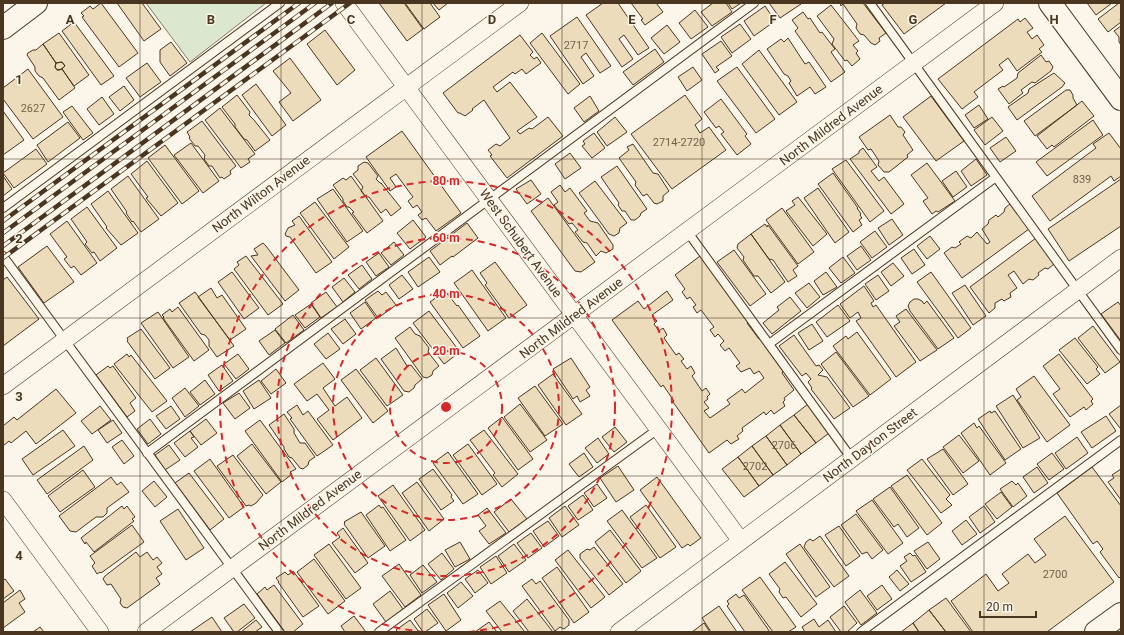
<svg xmlns="http://www.w3.org/2000/svg" width="1124" height="635" font-family="Roboto,sans-serif">
  <style>
    .green { fill: #dce7d0; stroke: #887966 }
    .building { fill: #ecdcbc; stroke: #4a3520 }
    .lines { fill: none; stroke-linecap: round; stroke-linejoin: round }
    .lane-casing { stroke: #4a3520; stroke-width: 10 }
    .street-casing { stroke: #4a3520; stroke-width: 18 }
    .secondary-casing { stroke: #4a3520; stroke-width: 24 }
    .lane { stroke: #fbf6e9; stroke-width: 8 }
    .street { stroke: #fbf6e9; stroke-width: 17 }
    .secondary { stroke: #fbf6e9; stroke-width: 22 }
    .rail-casing { stroke: #4a3520; stroke-width: 4.5 }
    .rail { stroke: #fbf6e9; stroke-width: 3; stroke-dasharray: 9; stroke-linecap: butt }
    .grid { fill: none; stroke: #4a3520; stroke-width: 1; stroke-opacity: 0.55 }
    .ring { fill: none; stroke: #d62828; stroke-width: 2; stroke-dasharray: 7 5 }
    .labels { text-anchor: middle; dominant-baseline: central; stroke-width: 3; stroke-linejoin: round; paint-order: stroke }
    .number-label { font-size: 11px; fill: #725f47 }
    .street-label { font-size: 13px; fill: #4a3520; stroke: #fbf6e9 }
    .grid-label { font-size: 13px; text-anchor: middle; font-weight: bold; fill: #4a3520; stroke: #fbf6e9; stroke-width: 3; stroke-linejoin: round; paint-order: stroke }
    .centre { fill: #d62828; stroke: #fbf6e9; stroke-width: 2 }
    .ring-label { font-size: 12px; text-anchor: middle; font-weight: bold; fill: #d62828; stroke: #fbf6e9; stroke-width: 3; stroke-linejoin: round; paint-order: stroke }
  </style>
  <rect width="100%" height="100%" fill="#fbf6e9"/>
  <!-- green -->
  <path class="green" d="M146 3H266L190 62Z"/>
  <!-- building -->
  <path class="building" d="M101 3 138 53 119 67 82 17 84 16 81 13 90 6 93 9Z
    M117 3H142L161 29 144 41Z
    M379 3H404L423 29 407 41Z
    M405 3H430L440 17 424 29Z
    M433 3H448L439 10Z
    M603 3H618L649 48 638 55 624 35 619 39 633 59 622 67 586 15Z
    M631 3H656L663 12 645 25 641 20 643 19Z
    M713 3H726L732 12 712 26 701 12Z
    M728 3H741L732 9Z
    M769 3H800L801 4 780 18Z
    M840 3H863L886 33 879 38 880 41 875 45 871 43 864 35 860 34 856 28 857 24 843 4 841 6Z
    M885 3H946L904 34 882 5Z
    M1087 3H1112L1096 15Z
    M1119 3H1121V18L1120 19 1121 22 1108 32 1098 19Z
    M831 5 859 41 853 45 858 51 856 53 860 59 852 66 847 60 845 61 832 44 834 39 817 16Z
    M765 6 775 21 754 36 744 21Z
    M695 10 708 27 691 39 679 23Z
    M803 12 808 19 810 18 820 33 822 32 835 49 831 52 845 72 831 82 795 31 798 28 792 20Z
    M577 17 611 66 600 73 586 53 581 57 594 76 583 84 550 36Z
    M1025 18 1033 28 1027 32 1032 39 1037 35 1044 45 1039 49 1042 52 1017 71 1008 58 999 65 1003 70 974 92 978 97 962 109 938 79 1018 19 1020 22Z
    M74 22 114 76 101 85 62 31Z
    M740 24 751 39 732 53 721 37Z
    M667 25 680 42 664 54 651 38Z
    M1121 26V45L1119 42V37L1114 31Z
    M325 30 355 70 337 85 307 44Z
    M59 33 89 75 74 86 62 69 65 66 62 62 56 63 43 44Z
    M542 33 580 84 568 94 530 43Z
    M520 35 533 52 530 55 534 59 537 57 541 63 526 74 522 69 515 74 513 72 493 87 497 92 510 82 537 117 517 131 520 134 529 128 532 129 548 117 563 136 507 178 490 156 492 155 488 150 496 144 500 146 510 138 490 109 484 100 472 109 473 110 465 116 464 115H463L460 113H458L443 93Z
    M788 38 805 64 809 62 826 87 815 94 810 87 797 96 789 83 791 81 788 76 784 74 767 49 781 39 784 42Z
    M721 41 732 56 716 67 719 70 715 73 702 54Z
    M171 42 187 63 170 76 160 62V50Z
    M43 44 56 63 55 67 57 70 62 69 75 88 59 100 43 78 39 76 35 71V67L27 55 28 53 33 50H36Z
    M655 49 664 62 633 85 623 72Z
    M759 50 797 102 779 115 742 64Z
    M1041 55 1046 62 1049 61 1053 67 1051 71 1035 83 1032 82 1021 90 1023 93 1009 104 998 89 1003 86 1004 87 1017 78 1018 73Z
    M290 58 321 100 293 121 279 102 291 93 273 71Z
    M62 62 65 66 60 70H57L55 67 56 63Z
    M147 63 161 82 140 97 126 78Z
    M693 67 702 80 687 91 678 77Z
    M737 67 775 119 756 133 717 81Z
    M28 69 63 117 33 139 3 99V88Z
    M1054 73 1065 83 1062 87 1017 120 1008 107 1028 93 1029 89Z
    M256 84 286 125 272 136 242 95Z
    M124 86 134 100 120 111 109 97Z
    M1066 90H1070L1073 95V98L1077 105 1035 136 1024 121Z
    M237 95 250 112 249 115 254 120 270 140 255 151 247 140 244 139 235 127V124L222 107Z
    M685 95 702 119 695 125 700 133 709 127 726 150 672 189 631 134Z
    M590 96 599 111 584 122 574 108Z
    M931 96 964 141 936 161 903 117Z
    M102 97 114 114 99 125 87 109Z
    M721 99 747 134 745 136 751 144 737 155 721 134 724 132 719 126 716 128 704 112Z
    M1082 101 1094 116 1054 147 1052 145 1047 149 1037 136Z
    M979 105 988 119 974 128 965 115Z
    M72 106 93 133 83 140 63 112Z
    M220 108 255 154 248 159 250 162 241 168 205 120Z
    M3 111 24 140 3 155Z
    M890 115 898 127H901L905 132 903 135 913 150 907 155 908 157 889 172H884L878 165 879 161 871 149 868 150 859 137Z
    M615 117 627 132 607 146 597 132Z
    M992 117 1003 131 985 145 974 130Z
    M1093 120 1103 135 1047 176 1036 162Z
    M202 121 236 166 230 171 231 174 224 179 222 177 220 178 212 166H209L204 159 205 155 198 146H195L189 138 190 137 187 132Z
    M68 122 80 138 48 162 37 145Z
    M402 131 461 213 436 231 426 218 422 220 418 215 422 212 417 205 413 208 408 201 413 197 396 174 390 178 396 187 390 191 366 157Z
    M594 133 605 148 592 158 582 146 585 144 583 141Z
    M1109 133 1121 149V176L1114 181 1111 176 1050 221 1032 196 1096 148 1093 144Z
    M1006 137 1016 151 1000 162 990 148Z
    M191 143 219 181 203 193 174 155Z
    M633 144 653 173 658 174 669 191 663 196V201L657 204 654 203 647 194 643 196 635 185 636 182 619 158 629 150 627 147Z
    M165 145 199 191 182 204 148 158Z
    M863 148 877 167 871 171 879 181 884 177 904 204 891 214 850 159 859 153V151Z
    M36 149 47 164 14 188 3 173Z
    M570 153 581 168 565 179 555 164Z
    M976 159 987 175 971 186 961 171Z
    M846 160 884 211 870 222 832 169Z
    M147 161 178 203 161 216 146 198 148 197 131 174Z
    M364 162 368 163 378 176 376 179 380 183H381L401 208 391 216 386 209 381 213 369 197H366L361 191 363 187 353 174 358 170V166Z
    M927 163 955 201 938 212 936 211 932 214 923 201 928 198 911 175Z
    M617 166 647 209 641 213 640 216 635 220H631L625 211H622L618 205 619 203 601 177Z
    M956 171 967 187 953 197 942 181Z
    M833 173 858 208H857L861 214 860 215 862 218 859 220 862 225 853 232 818 184Z
    M3 176 12 189 3 196Z
    M128 176 159 219 141 232 133 221 132 222 126 213 127 212 111 189Z
    M351 176 383 221 367 233 352 213 354 212 349 207H347L343 201V199L333 185 343 178 346 180Z
    M1121 179V226L1069 261 1048 229Z
    M531 180 541 194 527 204 516 189Z
    M595 181 627 223 620 228 619 233 614 236 609 234 579 193Z
    M560 185 565 192 570 188 587 211 584 213 590 221 598 223 613 245V249L606 253 601 251 596 256 587 243 583 242 575 232 578 230 572 223 569 224 554 205 558 202 551 192Z
    M818 188 849 232 835 243 804 198Z
    M333 189 363 231 347 242 317 199Z
    M108 191 138 233 121 245 106 228 107 227 91 204Z
    M798 197 827 234 813 246 786 211 795 205 792 201Z
    M548 198 595 262 581 272 575 271 531 211Z
    M315 202 349 247 334 259 300 213Z
    M1011 203 1029 229 962 278 944 253 952 247 955 248 961 244 959 242 967 236 971 238 977 232 987 244 990 242 982 229 988 224 989 220 996 215 998 217 1004 212 1005 208Z
    M87 207 117 248 100 261 94 252 92 253 85 244 87 242 71 219Z
    M782 208 814 252 798 264 766 220Z
    M299 216 332 262 316 273 290 237 286 236 285 234 288 228 295 225 292 221Z
    M892 219 903 235 889 245 878 228Z
    M413 220 426 237 410 249 397 233Z
    M67 221 97 263 81 275 74 266 71 268 64 259 67 257 50 234Z
    M467 223 478 238 453 257 452 256 440 265 430 251Z
    M765 224 767 227 768 225 798 266 793 270 797 276 788 282 773 260 769 259 751 234Z
    M875 231 887 247 872 258 860 242Z
    M751 234 785 282 771 293 758 276H754L743 260 744 257 737 248 738 244Z
    M930 236 940 249 927 259 917 246Z
    M1036 238 1054 264 1048 269 1045 268 1038 273 1039 275 1033 280 1029 279 1023 284 1014 271 1008 275 1017 288 1010 293 1011 297 1004 301 1002 299 995 303V308L989 313 970 287Z
    M394 242 404 255 391 265 381 253Z
    M263 243 266 246 299 290 285 301 251 256 258 255 254 249Z
    M47 246 74 282 44 303 18 267Z
    M861 246 871 260 857 270 847 256Z
    M914 249 925 265 912 274 901 258Z
    M734 250 766 294 750 306 717 262Z
    M379 253 389 267 376 276 366 262Z
    M246 256 283 304 268 315 234 269 239 265 237 262Z
    M700 256 749 322 747 323 759 339H760L783 371 782 373 794 390 784 398 785 400 783 402 785 406 774 414 771 410 766 415 764 412 742 428 743 431 737 436 739 439 731 444 727 440 709 453 673 402 674 401 663 385 661 387 612 320 638 301 644 309 667 291 673 300 652 315 657 321 654 324 659 331 663 328 667 335 664 338 676 355 679 353 684 359 681 361 687 369 691 366 695 373 692 376 702 391 706 388 710 394 707 397 708 399 704 402 709 408 704 411 710 418 730 404 727 400 742 389 745 393 764 378 759 371 754 374 750 368 741 372 736 366 740 363 729 348 725 351 720 345 724 341 718 334 715 337 710 330 714 327 701 310 697 313 693 307 696 305 690 297 687 299 682 292 685 289 675 275Z
    M429 257 440 272 418 287 408 272Z
    M843 257 855 273 841 283 829 268Z
    M495 262 527 305 509 318 485 285 487 283 480 273Z
    M893 263 904 276 891 286 881 272Z
    M362 265 372 279 359 289 348 275Z
    M472 270 506 318 488 331 454 283Z
    M232 272 259 308 244 319 218 282Z
    M826 272 837 287 823 295 814 281Z
    M931 272 971 328 958 338 917 282Z
    M402 275 413 289 399 299 389 285Z
    M878 275 889 291 876 300 865 284Z
    M7 277 39 319 3 346V280Z
    M344 278 355 292 343 302 332 287Z
    M809 283 820 297 807 308 795 293Z
    M965 285 986 316 973 325 952 293Z
    M864 286 874 301 871 303 873 307 876 305 916 362 896 377 856 321 861 318 858 312 850 318 840 304Z
    M211 288 217 298 222 295 246 329 230 340 198 297Z
    M378 291 382 295 386 292 396 305 378 318 365 300Z
    M445 291 457 306 458 305 480 336 463 348 430 302Z
    M195 292 234 346 217 357 209 346V340L205 335 201 334 179 303Z
    M326 292 337 307 321 318 311 303Z
    M790 297 801 311 772 334 763 323 779 310 777 307Z
    M914 299H918L922 301 924 304 927 301 954 338 938 349 910 311 908 306 910 302Z
    M365 302 376 318 361 329 350 313Z
    M1118 302 1121 306V341L1101 314Z
    M311 304 320 317 305 328 295 315Z
    M838 305 850 321 827 337 816 322Z
    M178 307 209 350 194 361 163 318 164 317 162 315 170 309 172 312Z
    M906 309 937 350 920 361 894 326 900 322 896 316Z
    M429 311 460 352 444 364 413 323Z
    M158 312 189 357 173 368 141 323Z
    M293 315 304 330 286 343 275 329Z
    M345 319 356 334 343 344 331 329Z
    M812 324 823 341 809 350 798 333Z
    M1093 326 1120 362 1105 373 1078 338Z
    M410 327 415 334 420 336 429 348 428 352 439 366 433 371 432 375 427 378 423 377 395 338Z
    M141 329 170 368 155 379 127 341 128 340 127 338Z
    M275 330 285 343 269 355 259 341Z
    M857 332 891 379 870 395 833 346 846 336 848 339Z
    M328 333 340 349 326 359 314 344Z
    M794 335 816 366 819 365 823 370 818 375 827 377 850 408 834 419 811 389 812 388 808 382 811 379 806 373 802 376 779 346Z
    M1075 338 1098 367 1096 369 1100 374 1087 384 1059 350Z
    M396 348 407 366 411 365 422 379 415 385 414 388 409 392 404 391 381 359Z
    M836 352 869 396 853 407 821 364Z
    M127 354 129 357 131 355 167 401 152 412 114 364Z
    M238 354 249 369 236 379 224 364Z
    M1059 354 1093 399 1091 401 1093 404 1086 410 1084 407 1070 417 1053 394 1060 389 1043 366Z
    M376 358 403 395 387 406 360 370Z
    M571 358 590 387 586 390 590 396 580 402 577 396 573 399 553 369Z
    M323 363 335 379 323 388 335 406 347 397 362 418 333 440 317 419 329 410 317 394 307 401 294 384Z
    M222 365 233 381 219 391 208 375Z
    M108 366 110 368 113 366 136 398 130 403 135 411 127 417 96 375Z
    M276 369 286 383 271 394 261 381Z
    M356 369 388 411 373 423 341 380Z
    M553 374 582 414 566 425 538 385Z
    M1034 376 1070 425 1047 442 1017 400 1021 397 1016 389Z
    M205 380 215 394 200 405 190 392Z
    M259 380 271 398 254 409 243 391Z
    M535 386 563 424 545 436 518 398Z
    M185 388 199 406 185 417 172 398Z
    M56 389 76 413 36 444 26 431 11 443 9 441 3 446V426L14 417 17 420Z
    M239 393 250 408 235 419 223 403Z
    M1013 395 1040 438 1023 448 996 406Z
    M520 404 547 440 530 452 504 417Z
    M808 404 829 433 816 443 794 415Z
    M297 405 303 415 308 411 333 445 317 456 290 419 292 418 287 412Z
    M1121 405V427L1120 428 1109 414Z
    M100 406 111 420 92 434 81 421Z
    M171 406 180 419 166 429 156 416Z
    M990 411 991 413 995 411 1021 449 1005 460 978 419Z
    M284 414 294 429V433L300 443H305L315 457 309 461 308 465 303 469 300 468 292 458 289 457 284 449V447L269 425Z
    M794 415 816 443 801 454 780 425Z
    M1106 416 1116 431 1092 448 1081 432Z
    M502 417 533 459 518 470 488 428Z
    M150 419 161 434 148 444 137 429Z
    M206 419 217 433 201 445 190 431Z
    M113 420 122 433 107 443 98 430Z
    M260 420 296 469 290 472 292 474 282 482 245 431Z
    M974 423 977 428 979 426 1006 463 990 475 961 433Z
    M780 425 801 454 787 465 766 436Z
    M615 427 627 442 614 452 602 437Z
    M63 430 75 446 33 475 22 459Z
    M484 430 518 474 502 487 493 475 495 473 470 440Z
    M190 431 194 437 191 438 198 447 185 457 174 443Z
    M959 435 979 461 963 473 943 447Z
    M766 436 787 465 773 475 752 446Z
    M1077 437 1088 453 1066 469 1055 453Z
    M598 438 609 454 597 463 585 448Z
    M122 440 134 456 124 464 112 447Z
    M252 444 281 482 266 494 237 456Z
    M468 444 497 484 482 495 453 455Z
    M169 445 180 460 165 470 155 455Z
    M84 446 93 460 47 494 37 480Z
    M752 446 773 475 759 486 738 457Z
    M943 449 968 484 953 495 927 459Z
    M448 452 478 494 463 504 433 463Z
    M584 453 593 467 579 477 569 464Z
    M1052 453 1064 469 1049 480 1037 464Z
    M233 455 263 495 256 503 251 506 249 505 246 506 217 466Z
    M738 457 759 486 744 497 722 469Z
    M210 459 244 507 229 518 194 471Z
    M922 459 950 495 946 499 952 505 941 513 907 470Z
    M618 466 634 490 616 502 600 478Z
    M1037 467 1048 483 1034 493 1023 477Z
    M1092 467 1121 506V576L1119 578 1100 552 1103 549 1097 541 1093 544 1057 493Z
    M433 469 452 495 451 497 454 501 441 510 419 479Z
    M1121 469V500L1108 482 1114 478 1112 475Z
    M83 470 95 487 60 512 48 496Z
    M189 473 224 519 210 530 175 483Z
    M907 475 942 523 927 535 891 486Z
    M111 477 117 485 121 482 129 492 107 508V513L103 517H96L76 532 70 531 59 516Z
    M657 477 701 538 690 546 688 544 682 548 640 490Z
    M154 481 167 497 155 507 142 491Z
    M1012 481 1016 485 1018 483 1027 496 1013 507 1000 489Z
    M417 482 444 519 429 531 402 493Z
    M597 484 607 498 594 507 584 493Z
    M393 485 425 530 410 541 378 496Z
    M890 487 919 528 907 537 898 524 894 527 873 499Z
    M1001 492 1012 507 997 519 985 504Z
    M583 495 593 510 578 520 568 506Z
    M511 499 527 519 509 532 494 512Z
    M872 500 903 543 888 554 856 511Z
    M379 505 381 508 383 507 406 540 390 551 366 515Z
    M646 505 676 547 660 558 630 517Z
    M122 506 124 509 127 506 135 517 132 519 134 521 94 552 86 542 85 544 81 538Z
    M565 506 579 525 562 537 549 518Z
    M984 506 995 522 980 533 969 517Z
    M487 508 506 533 489 544 479 531 486 526 478 515Z
    M178 509 204 548 186 560 160 521Z
    M622 510 657 558 642 568 607 521Z
    M361 512 385 546 368 558 344 524 345 523 344 522Z
    M856 514 883 550 872 559 867 552 862 554 841 525Z
    M1065 516 1114 582 1047 632H973L951 601 986 574 998 591 1009 583 1002 574 1028 554 1035 563 1046 555 1034 539Z
    M966 520 977 534 962 545 952 531Z
    M548 521 559 536 544 547 533 531Z
    M132 525 144 542 101 573 100 572 97 574 92 566 95 563 90 556Z
    M839 526 860 556 846 566 825 535Z
    M343 528 368 563 355 573 332 543 340 537 337 533Z
    M610 530 641 571 626 583 595 542Z
    M531 533 542 548 528 558 517 543Z
    M820 536 849 576 834 587 804 547 806 542 810 539 813 541Z
    M460 542 470 559 455 567 445 550Z
    M928 542 940 559 927 569 914 551Z
    M329 544 361 588 346 599 314 555Z
    M514 544 526 560 509 572 498 556Z
    M800 544 830 587 816 597 786 554Z
    M594 547 623 584 609 595 580 558V554L587 549 590 550Z
    M568 550 605 597 591 608 555 560Z
    M136 552 140 557 147 552 153 560 157 557 162 563 157 567 162 574 156 578 160 584 127 608 123 607 120 603 121 599 111 584 107 585 103 579 105 576Z
    M442 553 454 569 441 580 428 564Z
    M910 553 913 556 915 555 926 572 911 582 900 566 907 561 904 557Z
    M496 556 507 573 491 584 480 567Z
    M314 559 345 601 328 614 297 572Z
    M785 562 817 604 801 617 786 597 783 598 779 592 780 589 769 574Z
    M399 564 421 595 405 607 382 576Z
    M423 565 437 582 422 593 410 575Z
    M557 567 589 612 574 623 542 578Z
    M478 570 488 583 475 593 465 579Z
    M897 570 909 584 900 591 889 577Z
    M293 571 319 606 303 617 278 582H279L276 578 285 572 288 575Z
    M760 577 796 627 788 632H773L742 590Z
    M5 579 14 591 3 599V580Z
    M532 579 536 584 540 581 569 620V625L564 629 560 627 555 631 522 586Z
    M461 582 473 596 458 608 447 593Z
    M274 585 303 624 293 632H285L257 594 265 587 267 590Z
    M882 585 892 599 877 610 867 596Z
    M20 590 25 599 19 603 25 612 3 628V603Z
    M860 590 877 613 861 625 845 602Z
    M390 591 403 609 386 622 373 604Z
    M444 594 461 620 446 631 428 605Z
    M736 594 739 598 744 595 770 632H745L727 606 729 604 727 601Z
    M946 598 971 632H946L929 610Z
    M527 599 553 632H529L513 611Z
    M500 601 525 632H502L486 611Z
    M244 604 255 618 237 632H234L224 618Z
    M719 606 737 632H711L702 618Z
    M844 606 857 623 847 632H841L830 617Z
    M427 609 438 623 425 632H423L414 619Z
    M929 610 946 632H919L913 623Z
    M354 616 366 632H345L341 626Z
    M212 617 222 632H190Z
    M814 619 819 627 828 620 836 632H805L802 627Z
    M256 620 262 627 255 632H241Z
    M410 620 419 632H398L396 630Z
    M489 622 497 632H475Z
    M704 623 710 632H692Z
    M913 623 919 632H901Z
    M40 627 44 632H33Z"/>
  <g class="lines">
    <defs>
      <path id="lane" d="M870 3 1121 350
        M3 208 280 3
        M687 231 852 459
        M3 256 279 632
        M769 344 996 177
        M147 453 754 3
        M379 632 658 429
        M861 632 1121 440"/>
      <path id="street" d="M344 3 741 541
        M3 386 520 3
        M3 500 100 632
        M146 632 995 3
        M619 632 1121 258"/>
      <path id="secondary" d="M1050 3 1121 99
        M3 28 36 3
        M1096 632 1121 614"/>
    </defs>
    <!-- lane casing -->
    <use href="#lane" class="lane-casing"/>
    <!-- street casing -->
    <use href="#street" class="street-casing"/>
    <!-- secondary casing -->
    <use href="#secondary" class="secondary-casing"/>
    <!-- lane -->
    <use href="#lane" class="lane"/>
    <!-- street -->
    <use href="#street" class="street"/>
    <!-- secondary -->
    <use href="#secondary" class="secondary"/>
    <defs>
      <path id="rail" d="M3 221 299 3
        M3 233 315 3
        M3 246 332 3
        M3 258 350 3"/>
    </defs>
    <!-- rail casing -->
    <use href="#rail" class="rail-casing"/>
    <!-- rail -->
    <use href="#rail" class="rail"/>
  </g>
  <!-- grid -->
  <path class="grid" d="M140 3V632M281 3V632M422 3V632M562 3V632M702 3V632M843 3V632M984 3V632M3 159H1121M3 318H1121M3 476H1121"/>
  <!-- distance rings -->
  <g class="ring">
    <circle cx="446" cy="407" r="56"/>
    <circle cx="446" cy="407" r="113"/>
    <circle cx="446" cy="407" r="169"/>
    <path d="M424 632A226 226 0 1 1 468 632"/>
  </g>
  <g class="labels">
    <!-- number labels -->
    <g class="number-label">
      <text x="576" y="45">2717</text>
      <text x="33" y="108">2627</text>
      <text x="679" y="142">2714-2720</text>
      <text x="1082" y="179">839</text>
      <text x="784" y="445">2706</text>
      <text x="755" y="466">2702</text>
      <text x="1055" y="574">2700</text>
    </g>
    <!-- street labels -->
    <g class="street-label">
      <text transform="translate(831 125) rotate(-37)">North Mildred Avenue</text>
      <text transform="translate(261 194) rotate(-37)">North Wilton Avenue</text>
      <text transform="translate(521 243) rotate(54)">West Schubert Avenue</text>
      <text transform="translate(571 318) rotate(-37)">North Mildred Avenue</text>
      <text transform="translate(870 445) rotate(-37)">North Dayton Street</text>
      <text transform="translate(310 510) rotate(-37)">North Mildred Avenue</text>
    </g>
  </g>
  <g class="grid-label">
    <text x="70" y="24">A</text>
    <text x="211" y="24">B</text>
    <text x="351" y="24">C</text>
    <text x="492" y="24">D</text>
    <text x="632" y="24">E</text>
    <text x="773" y="24">F</text>
    <text x="913" y="24">G</text>
    <text x="1054" y="24">H</text>
    <text x="19" y="84">1</text>
    <text x="19" y="243">2</text>
    <text x="19" y="401">3</text>
    <text x="19" y="560">4</text>
  </g>
  <circle cx="446" cy="407" r="6" class="centre"/>
  <g class="ring-label">
    <text x="446" y="185">80 m</text>
    <text x="446" y="242">60 m</text>
    <text x="446" y="298">40 m</text>
    <text x="446" y="355">20 m</text>
  </g>
  <!-- border -->
  <rect width="1124" height="635" fill="none" stroke="#4a3520" stroke-width="8"/>
  <!-- scale -->
  <path d="M980 611v6h56v-6" fill="none" stroke="#4a3520" stroke-width="2"/>
  <text x="986" y="611" font-size="12" fill="#4a3520" stroke="#fbf6e9" stroke-width="3" paint-order="stroke">20 m</text>
</svg>
